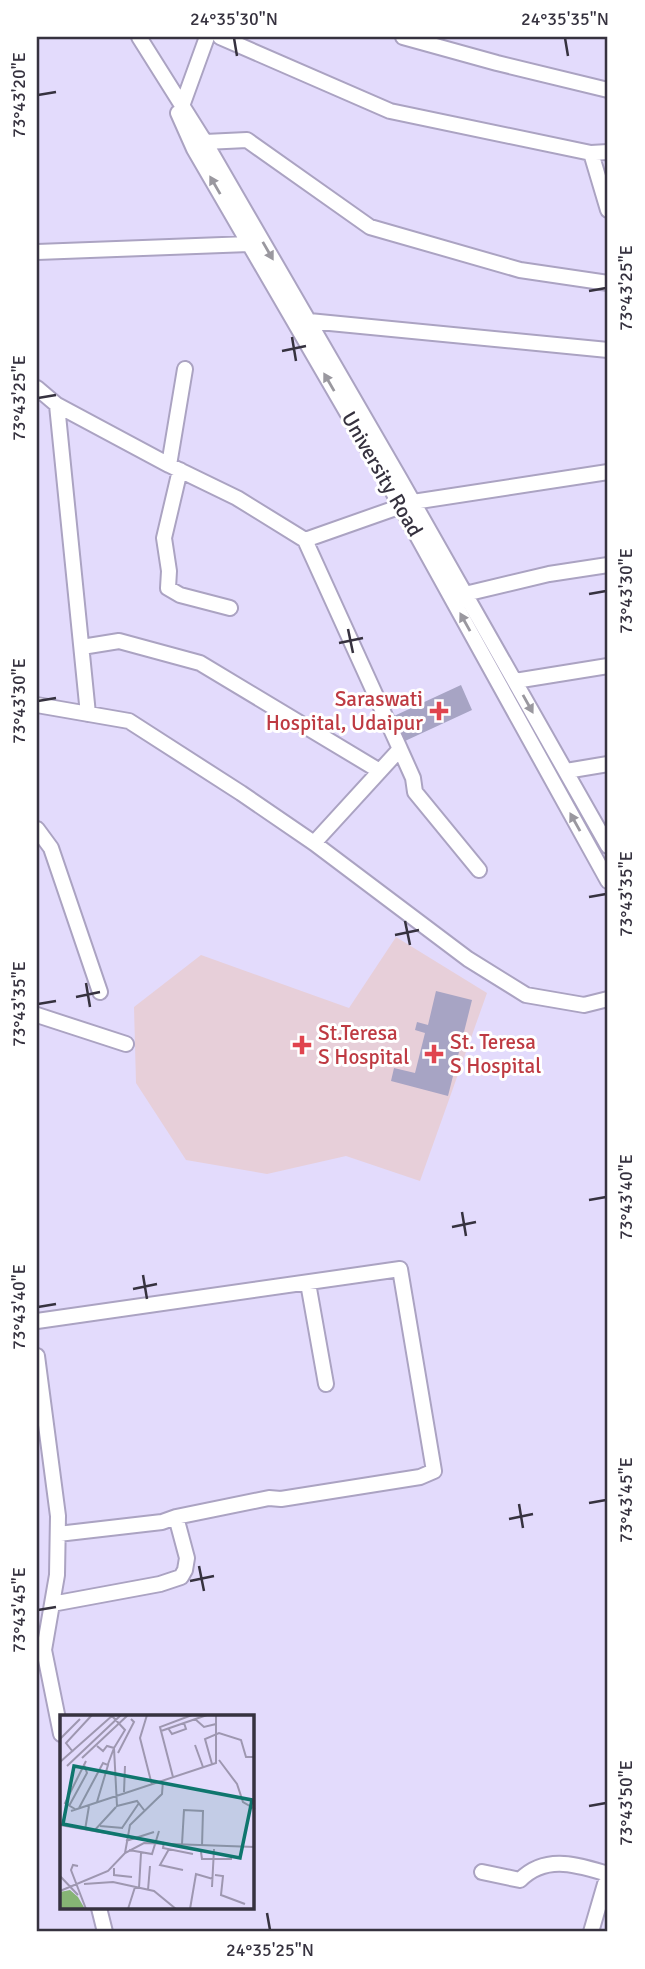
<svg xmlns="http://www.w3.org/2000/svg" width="645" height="1969" font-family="Signika,sans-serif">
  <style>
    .medical { fill: #e7cfd9 }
    .building { fill: #a7a4c4 }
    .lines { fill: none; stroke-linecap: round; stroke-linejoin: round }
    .minor-casing { stroke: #aba3c2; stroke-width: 18 }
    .minor { stroke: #fff; stroke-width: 14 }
    .oneway { fill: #9a989f }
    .ticks { fill: none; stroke: #36323f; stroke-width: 2.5 }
    .health-dot { fill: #e0444e; stroke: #fff; stroke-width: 2.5 }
    .labels { text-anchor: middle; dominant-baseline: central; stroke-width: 6; stroke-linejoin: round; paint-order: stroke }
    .street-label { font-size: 21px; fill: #36323f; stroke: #fff }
    .health-label { font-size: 21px; fill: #be3a42; stroke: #fff; text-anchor: start }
    .inset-road { fill: none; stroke: #9e97b0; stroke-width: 2 }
    .view { fill: #0f766e; fill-opacity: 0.15; stroke: #0f766e; stroke-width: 3.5 }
    .inset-edge { fill: none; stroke: #36323f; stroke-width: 3.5 }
    .neatline { fill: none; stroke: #36323f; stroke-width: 2.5 }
    .ticks-label { font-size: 18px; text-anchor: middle; fill: #36323f }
  </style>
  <rect width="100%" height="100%" fill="#e3dbfc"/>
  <!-- medical -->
  <path class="medical" d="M396 937 487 993 420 1181 346 1156 267 1174 186 1160 136 1083 134 1007 201 955 349 1008Z"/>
  <!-- building -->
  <path class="building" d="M461 685 472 710 405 741 394 716Z
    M436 991 472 1000 448 1096 391 1081 394 1068 415 1073 425 1033 415 1030 417 1022 428 1025Z"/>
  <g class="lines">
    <defs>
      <path id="minor" d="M139 37 205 142 400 479 608 846
        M220 37 390 111 591 153 608 152
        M403 37 497 63 608 90
        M182 106 207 37
        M178 113 194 149 389 485 608 881
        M205 142 247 140 370 227 520 270 608 283
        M591 153 608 210
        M37 252 249 244
        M309 321 608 350
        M37 388 57 405 169 465 237 498 305 540
        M57 405 88 714
        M169 465 185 369
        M180 470 164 538 169 571 168 588 180 595 230 608
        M465 594 549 574 608 565
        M82 647 119 641 200 663 378 770
        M515 681 608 666
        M37 705 129 721 241 793 314 843 468 959 526 995 584 1005 608 999
        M400 749 413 778 415 792 479 870
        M566 771 608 764
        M37 829 51 848 100 992
        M314 843 400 749 305 540 413 502 608 472
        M37 1015 126 1044
        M308 1283 326 1384
        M37 1321 400 1269 434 1471 420 1477 281 1499 269 1498 176 1517 162 1522 58 1534
        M37 1356 58 1516 57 1575 44 1650 61 1734
        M52 1604 160 1584 181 1577 185 1570 187 1558 176 1517
        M482 1872 520 1880C546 1854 577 1865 608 1874
        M99 1908 105 1932
        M591 1932 605 1884 608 1882"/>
    </defs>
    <!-- minor casing -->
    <use href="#minor" class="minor-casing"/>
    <!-- minor -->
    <use href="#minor" class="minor"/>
  </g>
  <!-- one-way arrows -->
  <defs><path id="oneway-solid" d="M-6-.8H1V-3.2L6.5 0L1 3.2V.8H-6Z" transform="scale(1.75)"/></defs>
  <g class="oneway">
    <use href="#oneway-solid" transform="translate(215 185) rotate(-120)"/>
    <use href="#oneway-solid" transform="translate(268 251) rotate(60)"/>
    <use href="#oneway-solid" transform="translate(329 382) rotate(-120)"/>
    <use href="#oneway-solid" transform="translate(465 622) rotate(-119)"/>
    <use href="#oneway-solid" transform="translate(528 704) rotate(61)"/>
    <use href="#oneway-solid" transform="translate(575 822) rotate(-119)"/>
  </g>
  <!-- ticks -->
  <path class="ticks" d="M234 38 237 56M565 38 568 56M38 95 56 92M589 291 606 288M292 337 296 361M282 351 306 346M38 398 56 395M589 594 606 591M348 629 353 653M339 643 363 638M38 701 56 698M589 897 606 894M405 921 410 945M395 935 419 930M86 983 90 1007M76 997 100 992M38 1004 56 1001M589 1200 606 1197M462 1212 466 1236M452 1227 476 1222M143 1275 147 1299M133 1289 157 1284M38 1307 56 1304M589 1503 606 1500M519 1504 523 1528M509 1519 533 1514M199 1566 204 1591M190 1581 214 1576M38 1610 56 1607M589 1806 606 1803M267 1913 270 1930"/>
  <!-- markers -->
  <g class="health-dot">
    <path d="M435.5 700.5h7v7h7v7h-7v7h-7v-7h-7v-7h7z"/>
    <path d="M298.5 1034.5h7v7h7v7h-7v7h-7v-7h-7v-7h7z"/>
    <path d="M430.5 1043.5h7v7h7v7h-7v7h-7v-7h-7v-7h7z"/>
  </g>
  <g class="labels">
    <!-- street labels -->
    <g class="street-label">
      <text transform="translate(382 474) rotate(60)">University Road</text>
    </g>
    <!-- health labels -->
    <g class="health-label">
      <text x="423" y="699" text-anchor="end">Saraswati<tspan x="423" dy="24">Hospital, Udaipur</tspan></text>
      <text x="318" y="1033">St.Teresa<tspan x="318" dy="24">S Hospital</tspan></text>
      <text x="450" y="1042">St. Teresa<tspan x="450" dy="24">S Hospital</tspan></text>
    </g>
  </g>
  <!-- overview -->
  <g transform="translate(60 1715)">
    <rect width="194" height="194" fill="#e3dbfc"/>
    <path d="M10 175 18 182 25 194H0V177Z" fill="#86b475"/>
    <path class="inset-road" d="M87 0 80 23 92 70M52 1 65 15 54 33 57 91 77 86 84 95M135 4 144 12 156 9M108 13 112 19 126 14 124 8M101 16 147 0M0 24 20 4M135 30 143 52M37 31 43 36 47 31 54 33 48 49M13 37 6 28 32 0M58 38 74 7 71 4M22 43 68 0M159 45 177 69 183 87 195 94M0 47 53 0M152 49 145 24 159 18 181 25 186 42H195M7 51 61 0M113 62 100 12 132 0M64 77 65 51M9 91 27 58 24 50M19 93 43 48 48 50 37 87M15 94 5 88 26 46M11 96 156 48V0M0 110 34 116 56 92M40 111 63 113M62 113 79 88M25 115 29 91M34 116 65 121M66 126 94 117M104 127 103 133 133 139M122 129 124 95 143 96 142 131M109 134 100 150 123 155M69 135 92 139 99 116M141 137 142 144H172M65 138 70 110 102 79 103 65M18 151 13 150 11 155 26 194M54 153V160L72 162M155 160 163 161 161 180 185 189M0 161 18 180M24 169 53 167 94 176 116 194M152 172 154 134M79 173 81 138M88 175 90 151M0 176 48 156 65 138 84 128 195 132M68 194 75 172M130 194 136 159 153 164"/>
    <path class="view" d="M14 51 192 85 180 143 3 109Z"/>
    <rect width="194" height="194" class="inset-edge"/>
  </g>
  <!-- border -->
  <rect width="645" height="1969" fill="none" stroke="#ffffff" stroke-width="77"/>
  <rect x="38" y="38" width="568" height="1892" class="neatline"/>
  <g class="ticks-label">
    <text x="234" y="25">24°35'30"N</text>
    <text x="565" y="25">24°35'35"N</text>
    <text transform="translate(19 95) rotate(-90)" y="6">73°43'20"E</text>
    <text transform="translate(626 288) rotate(-90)" y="6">73°43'25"E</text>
    <text transform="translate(19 398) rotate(-90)" y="6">73°43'25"E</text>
    <text transform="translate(626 591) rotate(-90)" y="6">73°43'30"E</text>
    <text transform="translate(19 701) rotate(-90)" y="6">73°43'30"E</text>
    <text transform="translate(626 894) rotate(-90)" y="6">73°43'35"E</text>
    <text transform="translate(19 1004) rotate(-90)" y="6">73°43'35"E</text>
    <text transform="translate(626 1197) rotate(-90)" y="6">73°43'40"E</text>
    <text transform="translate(19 1307) rotate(-90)" y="6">73°43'40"E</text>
    <text transform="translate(626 1500) rotate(-90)" y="6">73°43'45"E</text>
    <text transform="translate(19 1610) rotate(-90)" y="6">73°43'45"E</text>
    <text transform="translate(626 1803) rotate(-90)" y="6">73°43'50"E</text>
    <text x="270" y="1956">24°35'25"N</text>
  </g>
</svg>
